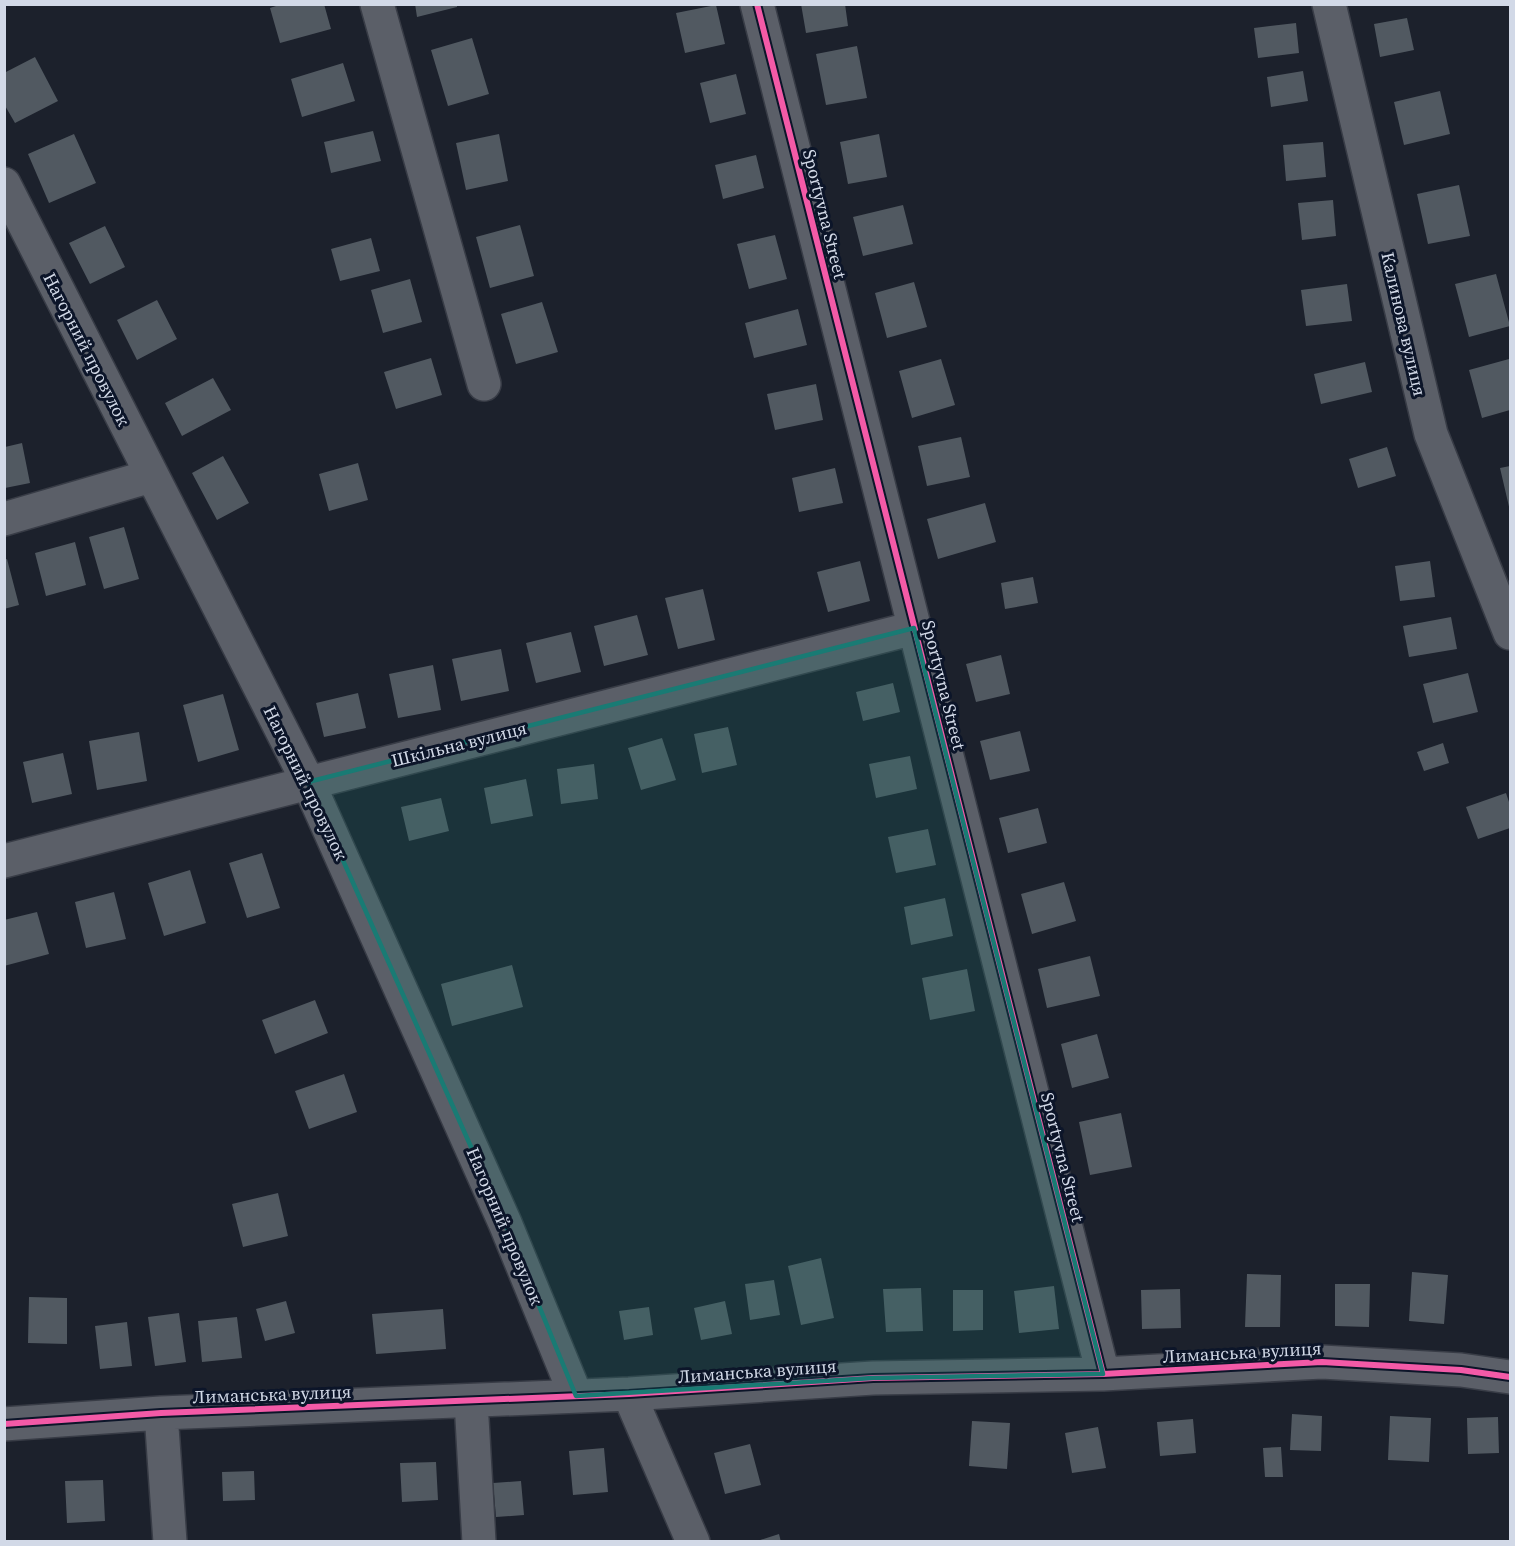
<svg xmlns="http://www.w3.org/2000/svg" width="1515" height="1546" font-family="'Source Serif 4',serif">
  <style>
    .building { fill: #515961 }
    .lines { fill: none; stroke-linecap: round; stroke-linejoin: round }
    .minor-casing { stroke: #383c46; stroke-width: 36 }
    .minor { stroke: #5b5f68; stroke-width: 33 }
    .cycleway-casing { stroke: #0c1529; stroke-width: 10 }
    .cycleway { stroke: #f35aa7; stroke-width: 6 }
    .marked { fill: #197b74; fill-opacity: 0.2; stroke: #197b74; stroke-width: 4.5; stroke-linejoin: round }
    .labels { text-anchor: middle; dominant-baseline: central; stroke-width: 6; stroke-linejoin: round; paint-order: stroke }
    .street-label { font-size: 18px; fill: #d2d9e7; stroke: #0c1529 }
  </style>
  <rect width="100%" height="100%" fill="#1c212c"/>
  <!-- building -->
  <path class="building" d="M282 4H324L331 29 280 43 270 8Z
    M415 4H457V7L417 17Z
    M801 4H845L848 26 806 33Z
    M716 5 725 44 685 53 676 13Z
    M1407 18 1414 50 1380 57 1374 24Z
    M1296 23 1299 53 1258 58 1254 28Z
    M472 38 489 94 448 106 431 50Z
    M857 46 867 98 826 105 816 54Z
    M35 57 58 101 15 123 4 104V73Z
    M343 63 355 101 302 117 291 79Z
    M1303 71 1308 101 1271 107 1267 77Z
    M736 74 746 114 710 123 700 83Z
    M1440 91 1450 134 1404 145 1394 102Z
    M373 131 381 161 331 173 324 142Z
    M74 134 96 183 49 203 28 154Z
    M499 134 508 181 466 190 456 143Z
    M879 134 887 177 848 184 840 142Z
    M1323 142 1326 177 1286 181 1283 145Z
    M756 155 764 188 723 199 715 165Z
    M1459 185 1470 236 1428 244 1417 194Z
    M1333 200 1336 236 1302 240 1298 203Z
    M903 205 913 244 863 256 853 217Z
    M520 225 534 276 490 288 476 237Z
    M105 226 125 267 90 284 69 243Z
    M775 235 787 279 749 289 737 244Z
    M371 238 380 271 340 281 331 249Z
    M1496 274 1510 326 1469 337 1455 284Z
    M410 279 422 322 383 333 371 290Z
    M914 282 927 327 887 338 875 293Z
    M1347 284 1352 321 1306 326 1301 290Z
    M157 300 177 339 137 360 117 320Z
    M542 302 558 352 516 364 501 314Z
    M798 309 807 345 754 358 745 323Z
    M431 358 442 395 396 409 384 372Z
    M941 359 955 405 912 418 899 371Z
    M1509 359 1510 410 1482 418 1469 370Z
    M1365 362 1372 392 1321 404 1314 374Z
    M213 378 231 410 182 436 165 403Z
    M816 384 823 420 775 430 767 394Z
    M961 437 970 477 927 486 918 446Z
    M22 443 30 483 5 488V447Z
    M1387 447 1396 476 1358 488 1349 459Z
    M223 456 249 503 217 520 192 473Z
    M358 463 368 500 329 511 319 474Z
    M1510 466V511L1500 468Z
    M835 468 843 503 799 512 792 478Z
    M985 503 996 542 938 559 927 519Z
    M124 527 139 579 104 589 89 537Z
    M75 542 86 585 46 596 35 553Z
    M7 559 19 605 4 609V560Z
    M860 561 870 601 828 612 817 572Z
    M1430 561 1435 597 1400 601 1395 566Z
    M1033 577 1038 603 1005 609 1001 583Z
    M703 589 715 640 678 649 665 598Z
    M637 615 648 655 604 666 594 626Z
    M1451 617 1457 649 1409 657 1403 626Z
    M571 632 581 672 536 683 526 643Z
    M501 649 509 691 461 701 452 659Z
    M1001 655 1010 694 976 702 966 664Z
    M433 665 441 710 398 718 389 674Z
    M1468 673 1478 712 1433 723 1423 684Z
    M893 683 900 712 863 721 856 692Z
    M358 693 366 728 324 737 316 703Z
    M223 694 239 750 198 762 183 705Z
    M728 727 737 765 702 773 694 734Z
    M1020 731 1030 771 990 780 980 741Z
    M139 732 147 781 97 790 89 741Z
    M662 738 676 780 641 790 628 748Z
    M1443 743 1449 763 1424 771 1417 752Z
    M63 753 72 794 32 803 23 762Z
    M910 756 917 789 876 798 869 764Z
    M594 764 598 799 561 804 557 769Z
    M526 779 533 816 491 824 484 788Z
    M1506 793 1510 805V828L1478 839 1466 807Z
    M441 798 449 831 409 841 401 807Z
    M1038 808 1047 843 1008 853 999 818Z
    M928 829 936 865 896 873 888 837Z
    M262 853 280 908 247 918 229 863Z
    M190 870 206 923 164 936 148 883Z
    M1064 882 1076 921 1032 934 1021 894Z
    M114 892 126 939 86 948 75 902Z
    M945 898 953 936 911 945 904 907Z
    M37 912 49 954 4 966V920Z
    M1090 956 1100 996 1047 1008 1038 969Z
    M512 965 523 1007 452 1026 441 984Z
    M967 969 975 1011 930 1020 922 978Z
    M315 1000 328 1033 275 1054 262 1020Z
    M1097 1034 1109 1078 1072 1088 1061 1044Z
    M344 1074 357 1112 309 1129 295 1091Z
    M1121 1113 1132 1167 1090 1175 1079 1122Z
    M278 1193 288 1236 243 1247 232 1204Z
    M821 1258 834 1318 801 1325 788 1266Z
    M1412 1272 1448 1275 1444 1324 1409 1321Z
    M1247 1274 1281 1275 1280 1327H1245Z
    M774 1280 780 1315 750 1320 745 1284Z
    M1335 1284H1370L1369 1327 1335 1326Z
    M1054 1286 1059 1329 1019 1333 1014 1291Z
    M921 1288 923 1331 886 1332 883 1289Z
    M1180 1289 1181 1328 1142 1329 1141 1290Z
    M953 1290H983V1330L953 1331Z
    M29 1297 67 1298V1344L28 1343Z
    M286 1301 295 1333 265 1341 256 1309Z
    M725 1301 732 1334 701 1340 694 1308Z
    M649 1307 653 1335 624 1340 619 1311Z
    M443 1309 446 1349 376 1354 372 1314Z
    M179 1313 186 1362 155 1366 148 1317Z
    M237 1317 242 1358 202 1362 198 1321Z
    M127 1322 132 1366 100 1369 95 1326Z
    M1292 1414 1322 1416 1321 1451 1290 1450Z
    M1390 1416 1431 1418 1429 1462 1388 1460Z
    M1498 1417 1499 1453 1468 1454 1467 1418Z
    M1193 1419 1196 1453 1160 1456 1157 1422Z
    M972 1421 1010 1423 1007 1469 969 1466Z
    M1098 1427 1106 1468 1072 1473 1065 1433Z
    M750 1444 761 1485 725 1494 714 1453Z
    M1281 1447 1283 1477H1265L1263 1448Z
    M604 1448 608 1492 573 1495 569 1451Z
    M436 1462 438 1500 402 1502 400 1463Z
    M254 1471 255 1500 223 1501 222 1472Z
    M103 1480 105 1521 67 1523 65 1481Z
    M521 1481 524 1515 496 1517 493 1483Z
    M779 1534 781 1542H757V1541Z"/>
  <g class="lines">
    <defs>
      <path id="minor" d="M377 4 484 384
        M757 4 1103 1374
        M1329 4 1431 434 1510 633
        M4 184 308 782 505 1223 576 1396
        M4 519 151 476
        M4 861 914 628
        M629 1394 693 1542
        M471 1401 479 1542
        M161 1413 170 1542
        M4 1424 161 1413 629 1394 873 1378 1103 1374 1322 1362 1461 1370 1510 1377"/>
    </defs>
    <!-- minor casing -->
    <use href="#minor" class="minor-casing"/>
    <!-- minor -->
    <use href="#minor" class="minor"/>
    <defs>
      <path id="cycleway" d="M757 4 1103 1374
        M4 1424 161 1413 629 1394 873 1378 1103 1374 1322 1362 1461 1370 1510 1377"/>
    </defs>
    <!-- cycleway casing -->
    <use href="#cycleway" class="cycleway-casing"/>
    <!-- cycleway -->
    <use href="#cycleway" class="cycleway"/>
  </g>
  <!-- marked area -->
  <path class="marked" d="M914 628 1103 1374 873 1378 576 1396 505 1223 308 782Z"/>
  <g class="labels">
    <!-- street labels -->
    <g class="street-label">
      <text transform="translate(825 214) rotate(76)">Sportyvna Street</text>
      <text transform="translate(1404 324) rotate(77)">Калинова вулиця</text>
      <text transform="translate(87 349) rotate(63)">Нагорний провулок</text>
      <text transform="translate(944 685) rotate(76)">Sportyvna Street</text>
      <text transform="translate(459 744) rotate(-14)">Шкільна вулиця</text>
      <text transform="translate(306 783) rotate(64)">Нагорний провулок</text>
      <text transform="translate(1063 1157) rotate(76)">Sportyvna Street</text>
      <text transform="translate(505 1226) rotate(67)">Нагорний провулок</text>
      <text transform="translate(1242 1352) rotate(-3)">Лиманська вулиця</text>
      <text transform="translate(757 1371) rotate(-4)">Лиманська вулиця</text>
      <text transform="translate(272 1394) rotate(-2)">Лиманська вулиця</text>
    </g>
  </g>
  <!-- border -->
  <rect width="1515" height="1546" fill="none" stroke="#d2d9e7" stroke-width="12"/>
</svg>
